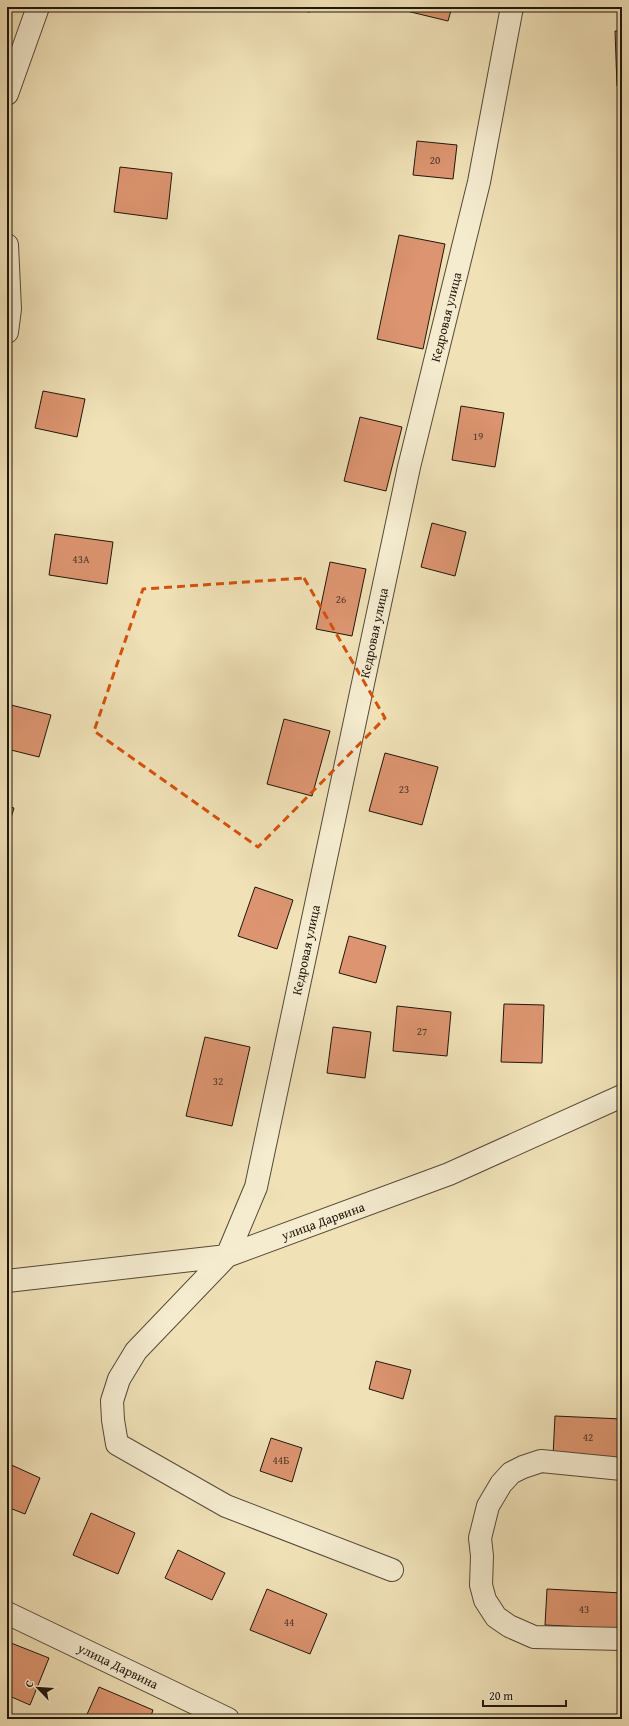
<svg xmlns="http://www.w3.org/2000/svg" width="629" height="1726" font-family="'Gentium Book Plus',serif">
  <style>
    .building { fill: #dc9570; stroke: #20160c }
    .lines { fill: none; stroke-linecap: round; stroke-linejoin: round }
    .minor-casing { stroke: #544937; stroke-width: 24 }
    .minor { stroke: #f5ecd0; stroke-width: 22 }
    .marked { fill: none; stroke: #d4520c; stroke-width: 3; stroke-dasharray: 8 5; stroke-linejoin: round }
    .labels { text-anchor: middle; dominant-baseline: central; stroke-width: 3; stroke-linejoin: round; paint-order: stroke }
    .number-label { font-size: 11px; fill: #4f3625 }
    .street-label { font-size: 13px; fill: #20160c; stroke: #f5ecd0 }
  </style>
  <rect width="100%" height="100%" fill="#f0e1b7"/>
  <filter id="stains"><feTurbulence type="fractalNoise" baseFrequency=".005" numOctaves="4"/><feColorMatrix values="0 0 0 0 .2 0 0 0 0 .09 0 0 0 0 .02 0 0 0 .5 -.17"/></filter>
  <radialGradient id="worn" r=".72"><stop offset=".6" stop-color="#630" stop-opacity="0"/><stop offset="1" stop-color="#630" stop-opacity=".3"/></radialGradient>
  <!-- building -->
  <path class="building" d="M273 7H311L310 12Z
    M390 7H452L448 21Z
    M615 31H622V86H617Z
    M417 141 457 145 453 179 413 175Z
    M120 167 172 173 167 219 114 212Z
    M399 235 445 244 423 349 377 339Z
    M43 391 85 399 77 437 35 428Z
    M461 406 504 413 495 467 452 460Z
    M360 417 402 427 386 491 344 481Z
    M432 523 466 532 455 576 421 567Z
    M55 534 113 542 107 584 49 575Z
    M330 562 366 569 352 636 316 629Z
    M7 704 51 715 39 757 7 749Z
    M284 719 330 731 312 796 267 784Z
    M385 753 438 767 422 825 369 811Z
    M7 806 14 808 7 831Z
    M255 887 293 900 277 949 238 936Z
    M349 936 386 946 376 983 339 973Z
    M504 1004 544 1005 542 1063 501 1062Z
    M397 1006 451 1012 447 1056 393 1051Z
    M333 1027 371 1032 365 1078 327 1073Z
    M205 1037 250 1047 232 1126 186 1116Z
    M376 1361 411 1370 403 1399 369 1389Z
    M555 1416 622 1419V1459L553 1456Z
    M271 1438 302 1448 292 1482 260 1471Z
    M7 1463 40 1478 25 1514 7 1507Z
    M91 1513 135 1533 118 1574 73 1555Z
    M178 1550 225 1573 212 1600 165 1578Z
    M267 1589 327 1614 310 1654 250 1630Z
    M547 1589 622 1593V1629L545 1625Z
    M11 1643 49 1658 30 1705 7 1695V1652Z
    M99 1687 153 1710 150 1719H85Z"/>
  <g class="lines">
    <defs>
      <path id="minor" d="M7 94 38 7
        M7 245 10 309 7 332
        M7 1281 227 1256 449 1174 622 1096
        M622 1469 541 1461 523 1467 511 1473 501 1484 488 1506 480 1538 482 1556 481 1585 485 1600 496 1617 509 1626 534 1637 622 1639
        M392 1570 226 1506 117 1444 113 1420 112 1401 119 1379 136 1351 227 1256 256 1187 409 467 479 182 512 7
        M7 1613 228 1719"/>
    </defs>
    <!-- minor casing -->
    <use href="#minor" class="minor-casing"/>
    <!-- minor -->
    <use href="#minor" class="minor"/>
  </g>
  <!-- marked area -->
  <path class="marked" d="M304 578 385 718 258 847 94 731 143 589Z"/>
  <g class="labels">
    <!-- number labels -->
    <g class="number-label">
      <text x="435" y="160">20</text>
      <text x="478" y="436">19</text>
      <text x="81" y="559">43А</text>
      <text x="341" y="599">26</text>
      <text x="404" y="789">23</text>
      <text x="422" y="1031">27</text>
      <text x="218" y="1081">32</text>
      <text x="588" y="1437">42</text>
      <text x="281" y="1460">44Б</text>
      <text x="584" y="1609">43</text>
      <text x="289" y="1622">44</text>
    </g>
    <!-- street labels -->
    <g class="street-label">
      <text transform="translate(446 317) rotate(-76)">Кедровая улица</text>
      <text transform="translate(374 633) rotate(-78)">Кедровая улица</text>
      <text transform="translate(306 950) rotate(-78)">Кедровая улица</text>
      <text transform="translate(323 1221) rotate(-20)">улица Дарвина</text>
      <text transform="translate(118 1666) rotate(26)">улица Дарвина</text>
    </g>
  </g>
  <!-- margin -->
  <rect width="629" height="1726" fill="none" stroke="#f0e1b7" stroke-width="24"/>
  <rect x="8" y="8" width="613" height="1710" fill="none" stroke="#20160c" stroke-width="2"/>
  <rect x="12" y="12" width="605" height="1702" fill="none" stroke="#20160c"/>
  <!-- north arrow -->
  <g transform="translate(38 1688) rotate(295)" stroke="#f5ecd0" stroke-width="3" paint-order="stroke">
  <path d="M0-3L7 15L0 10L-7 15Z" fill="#20160c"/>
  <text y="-6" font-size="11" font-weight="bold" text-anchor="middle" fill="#20160c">С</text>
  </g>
  <!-- scale -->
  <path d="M483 1700v6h83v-6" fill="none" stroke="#20160c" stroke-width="2"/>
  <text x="489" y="1700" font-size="12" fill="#20160c" stroke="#f5ecd0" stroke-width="3" paint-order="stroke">20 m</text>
  <rect width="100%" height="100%" filter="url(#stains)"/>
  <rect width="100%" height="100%" fill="url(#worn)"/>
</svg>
